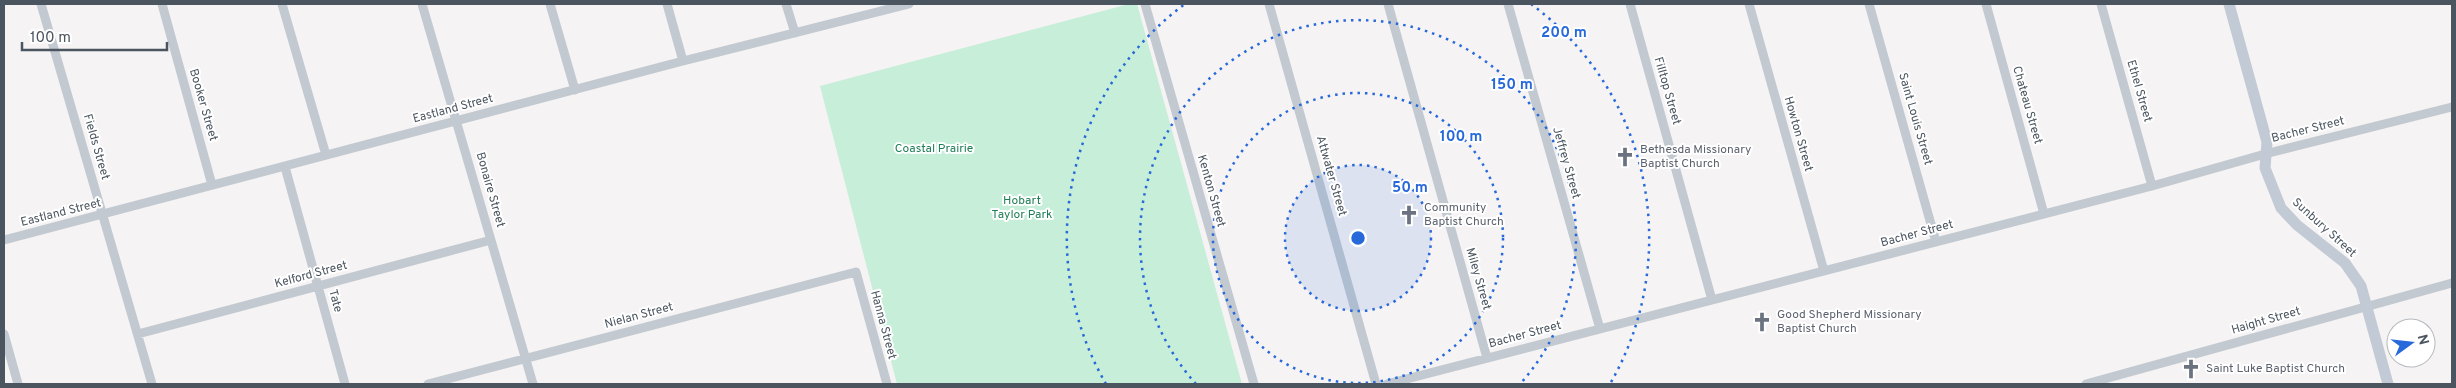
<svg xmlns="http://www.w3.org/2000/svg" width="2456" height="388" font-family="Overpass,sans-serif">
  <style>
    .green { fill: #c6eed8 }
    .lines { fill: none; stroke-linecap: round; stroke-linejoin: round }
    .street { stroke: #c2c9d0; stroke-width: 9 }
    .secondary { stroke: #c2cad5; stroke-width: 11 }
    .ring { fill: none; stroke: #2769da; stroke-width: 2.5; stroke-dasharray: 2.5 5 }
    .labels { text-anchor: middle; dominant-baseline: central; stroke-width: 4; stroke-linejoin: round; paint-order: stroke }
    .street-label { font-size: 12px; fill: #4b555f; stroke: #fff }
    .park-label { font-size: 12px; fill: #1e7e55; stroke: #fff }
    .worship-label { font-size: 12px; fill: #5b616d; stroke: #fff; text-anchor: start }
    .centre { fill: #2769da; stroke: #fff; stroke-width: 2.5 }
    .ring-label { font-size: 15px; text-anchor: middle; font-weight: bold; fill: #2769da; stroke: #fff; stroke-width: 4; stroke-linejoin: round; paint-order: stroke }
  </style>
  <rect width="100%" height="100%" fill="#f5f3f3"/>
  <!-- green -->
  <path class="green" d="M1129 4H1137L1242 384H897L820 86Z"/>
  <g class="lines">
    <!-- street -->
    <path class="street" d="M41 4 152 384
      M162 4 212 185
      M282 4 326 155
      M422 4 533 384
      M550 4 575 90
      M667 4 683 61
      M786 4 795 33
      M1145 4 1254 384
      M1269 4 1376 384
      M1388 4 1487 358
      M1508 4 1600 329
      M1630 4 1712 300
      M1749 4 1824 271
      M1869 4 1936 242
      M1986 4 2044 214
      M2101 4 2152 186
      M285 167 345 384
      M4 240 683 61 909 4
      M4 334 18 384
      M138 334 491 240
      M428 384 856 272 887 384
      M1387 384 2152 186 2265 154 2452 107
      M2086 384 2452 283"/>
    <!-- secondary -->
    <path class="secondary" d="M2229 4 2267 142 2265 168 2281 208 2297 225 2345 263 2361 286 2388 384"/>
  </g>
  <!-- distance rings -->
  <circle cx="1358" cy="238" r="73" fill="#2769da" fill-opacity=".12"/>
  <g class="ring">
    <circle cx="1358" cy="238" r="73"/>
    <circle cx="1358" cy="238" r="145"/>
    <path d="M1196 384A218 218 0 1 1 1520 384"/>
    <path d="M1106 384A291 291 0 0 1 1185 4M1531 4A291 291 0 0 1 1610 384"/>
  </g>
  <!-- icons -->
  <defs>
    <symbol id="church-bare" viewBox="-9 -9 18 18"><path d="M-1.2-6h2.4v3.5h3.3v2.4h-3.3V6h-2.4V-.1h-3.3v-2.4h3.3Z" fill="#6b7280" stroke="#fff" stroke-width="2.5" paint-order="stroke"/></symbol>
  </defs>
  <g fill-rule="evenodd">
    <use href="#church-bare" x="1611" y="143" width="28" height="28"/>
    <use href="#church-bare" x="1395" y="201" width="28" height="28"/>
    <use href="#church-bare" x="1748" y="308" width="28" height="28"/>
    <use href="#church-bare" x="2177" y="355" width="28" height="28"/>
  </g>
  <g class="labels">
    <!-- street labels -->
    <g class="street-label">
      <text transform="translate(1667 91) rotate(74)">Filltop Street</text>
      <text transform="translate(2139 91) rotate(74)">Ethel Street</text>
      <text transform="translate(203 105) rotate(74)">Booker Street</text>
      <text transform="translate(2027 105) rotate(74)">Chateau Street</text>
      <text transform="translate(453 109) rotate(-15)">Eastland Street</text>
      <text transform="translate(1915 119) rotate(74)">Saint Louis Street</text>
      <text transform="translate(2308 130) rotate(-14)">Bacher Street</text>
      <text transform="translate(1798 134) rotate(74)">Howton Street</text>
      <text transform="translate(96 147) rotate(74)">Fields Street</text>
      <text transform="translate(1566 163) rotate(74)">Jeffrey Street</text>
      <text transform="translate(1331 176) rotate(74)">Attwater Street</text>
      <text transform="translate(490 190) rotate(74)">Bonaire Street</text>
      <text transform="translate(1211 191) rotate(74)">Kenton Street</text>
      <text transform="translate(61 213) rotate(-14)">Eastland Street</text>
      <text transform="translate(2324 228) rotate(42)">Sunbury Street</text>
      <text transform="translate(1917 234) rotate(-15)">Bacher Street</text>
      <text transform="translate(311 275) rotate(-15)">Kelford Street</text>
      <text transform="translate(1478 279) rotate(74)">Miley Street</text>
      <text transform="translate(335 301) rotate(74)">Tate</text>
      <text transform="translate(639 316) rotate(-15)">Nielan Street</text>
      <text transform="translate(2266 321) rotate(-16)">Haight Street</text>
      <text transform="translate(883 325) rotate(75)">Hanna Street</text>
      <text transform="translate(1525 335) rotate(-15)">Bacher Street</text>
    </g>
    <!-- park labels -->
    <g class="park-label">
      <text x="934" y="149">Coastal Prairie</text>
      <text x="1022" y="201">Hobart<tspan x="1022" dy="14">Taylor Park</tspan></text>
    </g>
    <!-- worship labels -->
    <g class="worship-label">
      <text x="1640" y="150">Bethesda Missionary<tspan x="1640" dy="14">Baptist Church</tspan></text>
      <text x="1424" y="208">Community<tspan x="1424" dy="14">Baptist Church</tspan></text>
      <text x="1777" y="315">Good Shepherd Missionary<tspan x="1777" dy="14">Baptist Church</tspan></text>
      <text x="2206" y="369">Saint Luke Baptist Church</text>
    </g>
  </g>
  <circle cx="1358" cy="238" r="8" class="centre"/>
  <g class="ring-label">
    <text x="1564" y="37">200 m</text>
    <text x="1512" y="89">150 m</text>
    <text x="1461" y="141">100 m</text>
    <text x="1410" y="192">50 m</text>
  </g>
  <!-- border -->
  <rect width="2456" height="388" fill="none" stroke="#4b555f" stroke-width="10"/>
  <!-- north arrow -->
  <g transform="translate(2411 343) rotate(75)"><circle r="24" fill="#ffffff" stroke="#b7bbbf"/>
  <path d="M0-4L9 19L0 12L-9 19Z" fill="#2769da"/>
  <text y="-8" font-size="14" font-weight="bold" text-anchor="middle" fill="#4b555f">N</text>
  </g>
  <!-- scale -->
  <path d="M22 42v8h145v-8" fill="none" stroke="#4b555f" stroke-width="2.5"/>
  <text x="30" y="42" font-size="15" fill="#4b555f" stroke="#ffffff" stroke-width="4" paint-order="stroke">100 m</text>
</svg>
